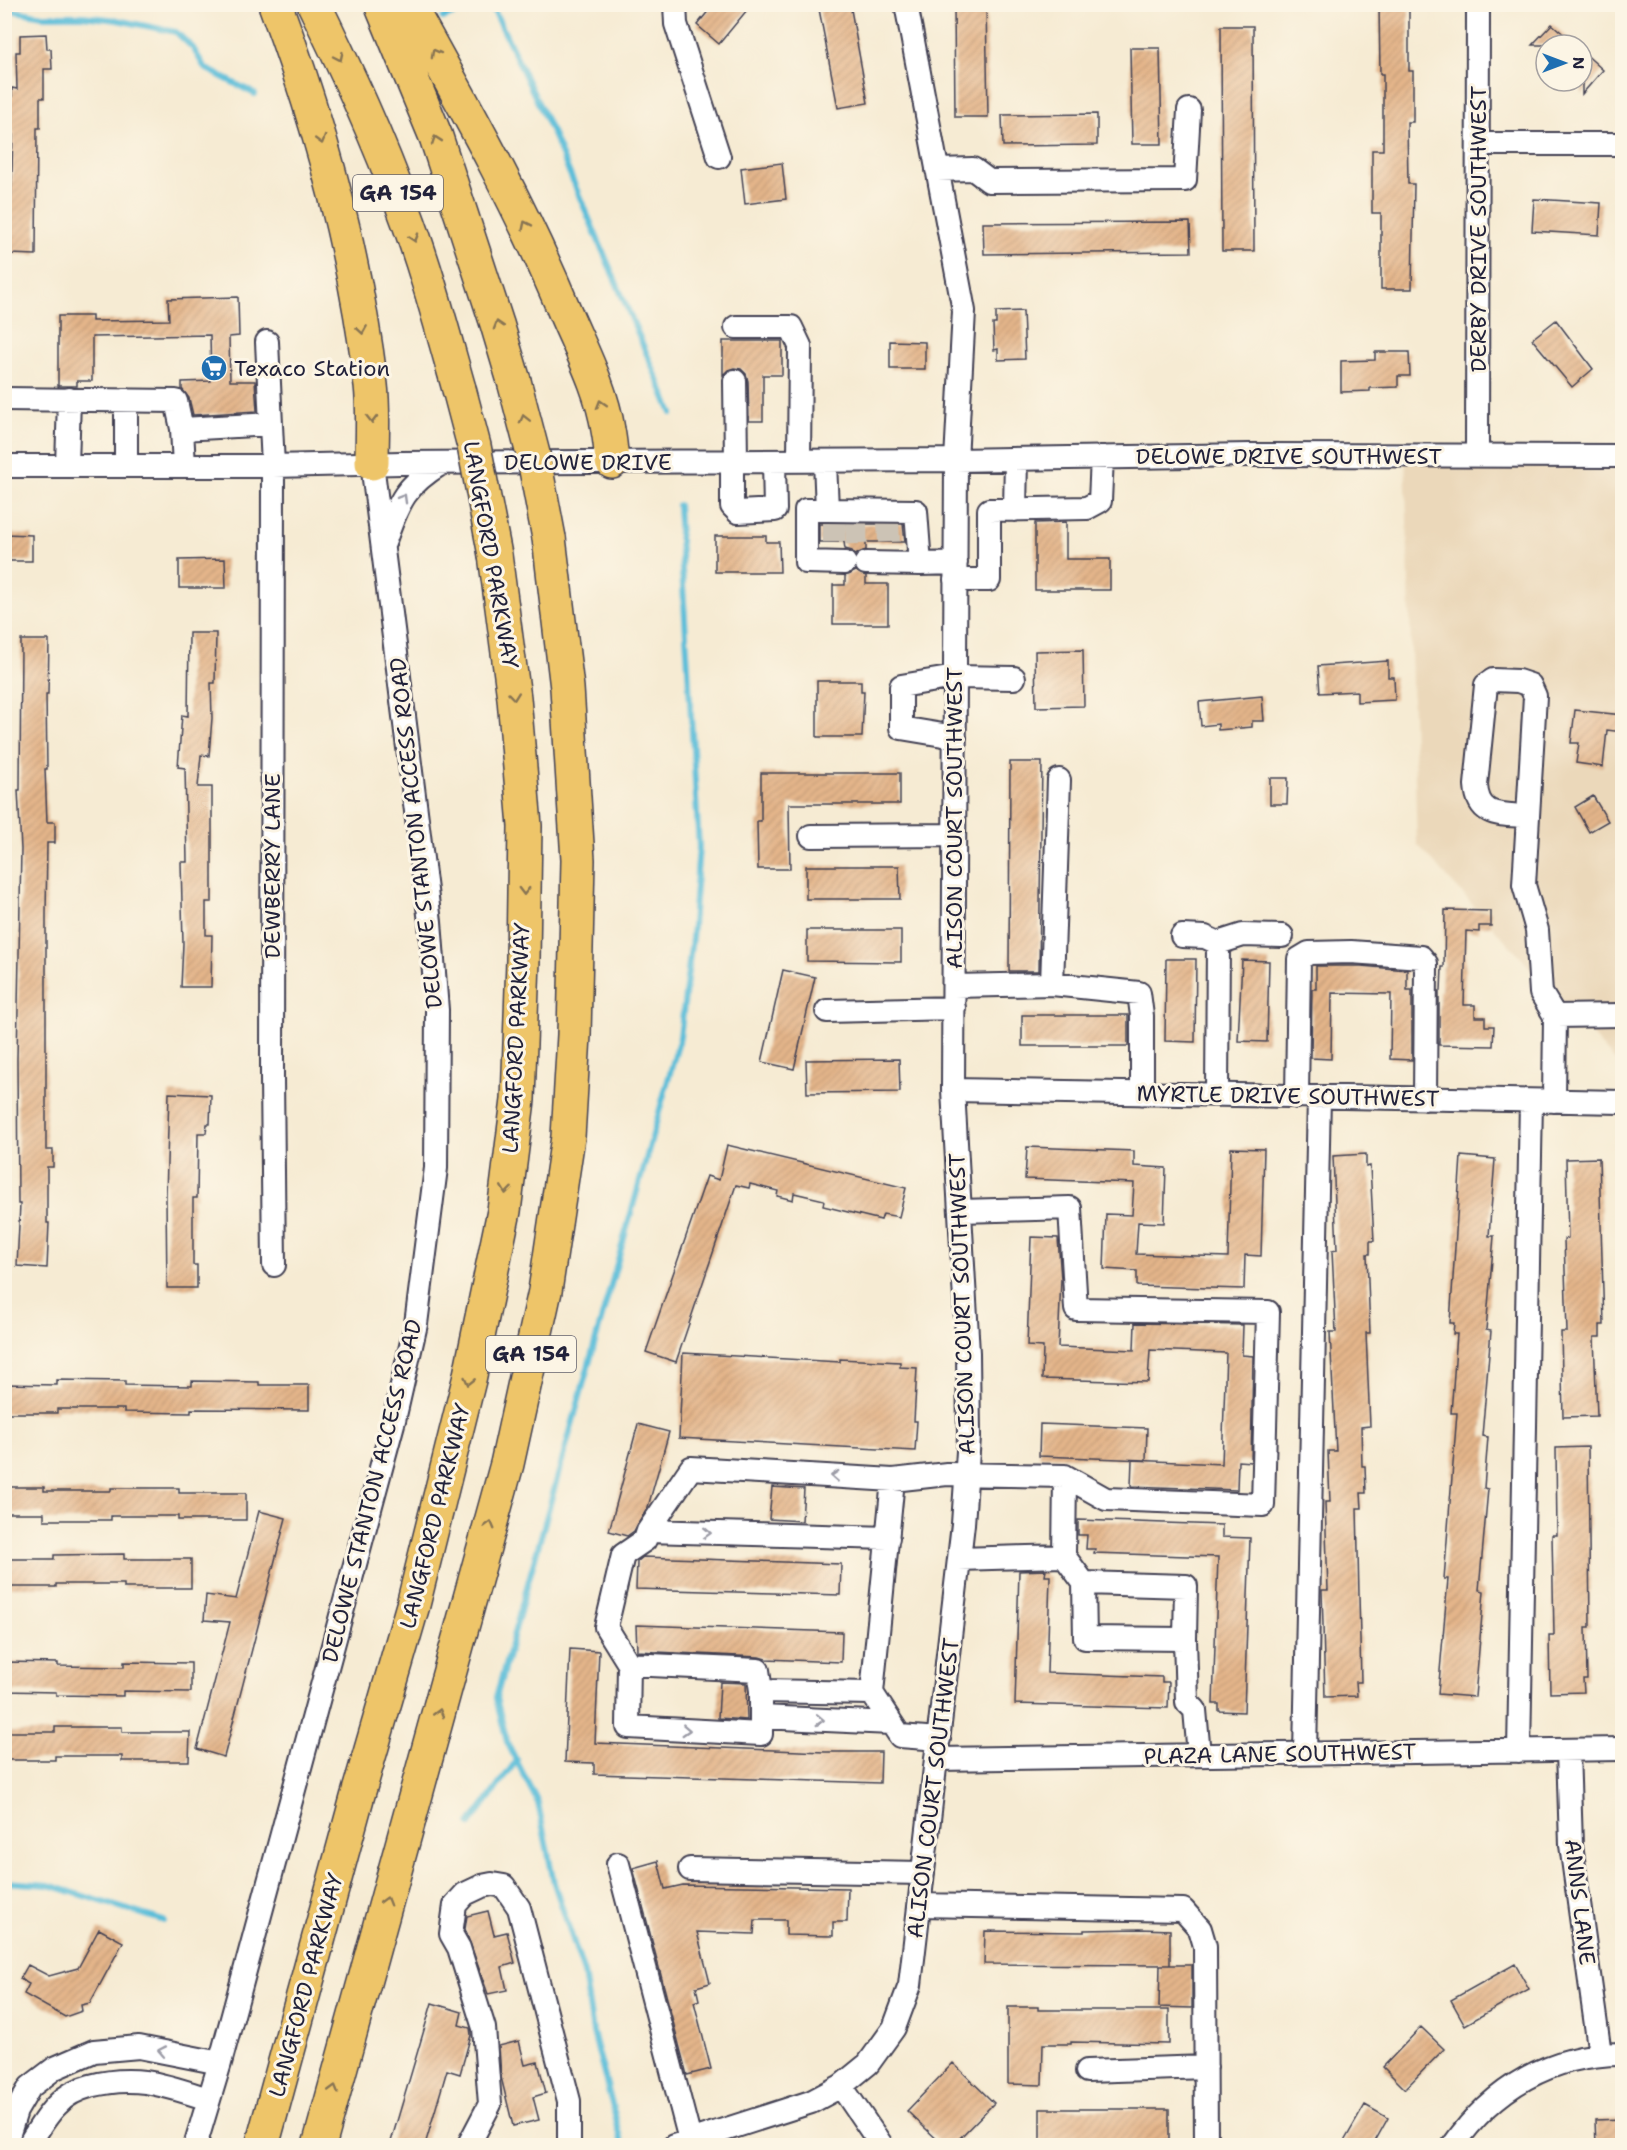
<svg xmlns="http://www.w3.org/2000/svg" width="1627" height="2150" font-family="'Shantell Sans',sans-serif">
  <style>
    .built { fill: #ebd8ba }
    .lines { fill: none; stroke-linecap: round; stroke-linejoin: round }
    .stream { stroke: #5bbed9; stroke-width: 6 }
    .building { fill: url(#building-hatch) }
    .minor-tunnel { stroke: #ccc3b5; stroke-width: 22; stroke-dasharray: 22 11; stroke-linecap: butt }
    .minor-casing { stroke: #424052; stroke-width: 26 }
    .highway-casing { stroke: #424052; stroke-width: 36 }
    .minor { stroke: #fff; stroke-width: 22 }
    .highway { stroke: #eec569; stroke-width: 33 }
    .highway-bridge-casing { stroke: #424052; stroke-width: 36; stroke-linecap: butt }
    .highway-bridge { stroke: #eec569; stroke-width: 33 }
    .oneway { stroke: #887452 }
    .oneway2 { stroke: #9c9ca7 }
    .labels { text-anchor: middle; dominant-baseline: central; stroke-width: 6; stroke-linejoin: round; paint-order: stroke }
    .shield { fill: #fcf5e5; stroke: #63616e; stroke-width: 1.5 }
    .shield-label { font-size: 21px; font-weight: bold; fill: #22223b }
    .street-label { font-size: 22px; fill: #22223b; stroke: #fcf5e5 }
    .poi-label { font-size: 22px; fill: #22223b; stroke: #fcf5e5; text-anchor: start }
  </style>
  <defs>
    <pattern id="building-hatch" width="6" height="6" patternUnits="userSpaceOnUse" patternTransform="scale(1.5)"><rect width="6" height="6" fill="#e4b58a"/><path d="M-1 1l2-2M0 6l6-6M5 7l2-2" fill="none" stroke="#c39b78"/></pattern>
  </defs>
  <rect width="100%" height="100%" fill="#fcf5e5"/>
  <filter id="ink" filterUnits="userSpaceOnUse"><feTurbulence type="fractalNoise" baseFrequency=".0167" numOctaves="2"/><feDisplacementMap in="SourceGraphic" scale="12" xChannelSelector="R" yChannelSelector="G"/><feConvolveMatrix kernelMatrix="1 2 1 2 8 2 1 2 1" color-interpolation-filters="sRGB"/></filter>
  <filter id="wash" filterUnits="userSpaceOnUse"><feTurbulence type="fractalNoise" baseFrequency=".008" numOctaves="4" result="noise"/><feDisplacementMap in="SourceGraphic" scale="24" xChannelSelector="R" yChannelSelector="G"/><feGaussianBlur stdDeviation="1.35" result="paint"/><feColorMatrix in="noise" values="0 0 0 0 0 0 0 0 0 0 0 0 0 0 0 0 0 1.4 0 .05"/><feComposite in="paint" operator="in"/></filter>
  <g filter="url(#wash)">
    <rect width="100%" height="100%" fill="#f6ebd3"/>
    <!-- built -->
    <path class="built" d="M1405 454 1622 461V1068L1417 844Z"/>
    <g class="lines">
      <!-- stream -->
      <path class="stream" d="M491 4 552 132 672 413
        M4 9 43 16H82L117 20 176 32 193 48 205 68 255 94
        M443 18 477 4
        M470 1824 517 1760
        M4 1882 49 1885 164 1921
        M623 2146 593 2032 584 1973 554 1883 538 1803 507 1742 496 1698 680 1037 692 938 699 847 678 505"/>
    </g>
    <g id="blocks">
      <!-- building -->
      <path class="building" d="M714 4H752L719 44 697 25Z
        M818 4H850L868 103 838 108Z
        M954 4H986L988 117H955Z
        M1379 4H1409V71H1413V122H1407L1408 184H1414L1412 289H1381V213H1372V150H1383V74H1380Z
        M1552 24 1576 45H1532Z
        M1221 26H1253L1254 251H1222Z
        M46 34 47 49H51L52 69H44V98H40V128H37L36 255 10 254 13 128H10L11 117H6L7 98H12V88L17 89 16 52H20V35Z
        M1130 48H1160L1162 144H1132Z
        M1582 51 1603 70 1582 94Z
        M1097 114V145L1003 146 1002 115Z
        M782 163 786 199 745 204 741 168Z
        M1534 199 1601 203 1599 235 1532 231Z
        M1190 222 1191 252 984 254 983 223Z
        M238 297 239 336 229 337 230 381H255L257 411 193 415 189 398 182 389V382L211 381 210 335 92 337V381H77V386H58V316H92V321L169 320 168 299Z
        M1023 311 1025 359 998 360V349L994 350 993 324H996V312Z
        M1556 320 1593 369 1572 387 1532 339Z
        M723 341H782V375H763V421H749L748 381 746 374 741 369 734 368 728 370 723 375Z
        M890 341 925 342V369H890Z
        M1375 352H1409L1410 376H1398V387L1370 388V391L1341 392V361L1375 360Z
        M1066 522V559H1110V590H1035V523Z
        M819 524H903L905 542H866V550L855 555 852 551 845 549 844 542H819Z
        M4 534 32 535V561H4Z
        M715 536H766V542H779L780 572H715Z
        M225 559 226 588H179V560Z
        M856 571 866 576V584H888V624H833V585H845V576Z
        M189 633H216L215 683H211L212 718 209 756 201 755 198 787H212V902H206V935H212L211 987H181L183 944 181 862H187L185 768 178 767 182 715 188 716Z
        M21 640H49L48 694H46L47 769H45L47 822H55V843H47L46 915V1150H53V1167H47V1223H49L47 1268 17 1266 20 1204H18L17 1059 21 849 18 790H20Z
        M1083 650 1084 706 1036 707 1035 651Z
        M1388 661V677H1394L1395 700 1357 702V691L1320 693 1318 666Z
        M817 681H861V691H864L862 737H817Z
        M1262 696 1264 721H1252V727L1218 730V724L1201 726 1199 702Z
        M1575 710 1623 715V732L1607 730 1603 767 1576 763 1579 743H1571Z
        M1010 762H1042L1039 971H1009Z
        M761 773H900V804H789L790 869H758L757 821H761Z
        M1270 778H1288L1287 804H1270Z
        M1593 796 1608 821 1589 832 1575 807Z
        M806 866H899L900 899H806Z
        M1445 910 1491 911V926H1479V932L1466 931 1464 1005H1475V1017H1485V1026H1494L1493 1046 1439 1045V991H1441L1442 967H1444Z
        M807 930H901V962L807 961Z
        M1166 959H1196L1195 1042 1165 1041Z
        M1242 960 1269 961 1267 1042 1238 1041Z
        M1316 966H1361L1407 970V990H1412V1060L1390 1059 1391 994 1332 993 1331 1059 1311 1058 1312 989H1316Z
        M783 970 815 977 794 1069 762 1062Z
        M1022 1015H1128V1046H1022Z
        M899 1059 900 1092 807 1093 806 1060Z
        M169 1093 211 1095 210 1124H207L206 1133H198L197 1198H193V1265H197V1288H167L166 1197Z
        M727 1145 906 1188 899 1217 883 1214 881 1220 823 1206 824 1200 794 1193 793 1200 777 1196 778 1191 750 1184 749 1188 736 1185 676 1362 646 1352 707 1176 719 1180Z
        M1027 1147 1134 1151V1166L1166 1168 1164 1223 1138 1222 1136 1254 1228 1257 1231 1148 1264 1149 1261 1256 1245 1255 1244 1289 1137 1286V1271L1104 1269 1106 1214 1132 1215 1134 1183 1025 1179Z
        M1366 1154V1167L1370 1166 1374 1241H1370V1254H1367L1370 1333H1366L1370 1426 1361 1427 1362 1466H1365L1366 1493H1361L1362 1508H1357L1361 1682H1356L1357 1696 1325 1697 1322 1590H1328L1325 1502H1330L1328 1451H1336L1330 1332H1336L1332 1251 1337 1250 1333 1156Z
        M1461 1156 1495 1159 1489 1236H1494L1486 1330 1491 1331 1482 1436 1488 1437 1484 1488 1488 1489 1479 1590 1484 1591 1475 1697 1438 1694 1448 1579H1444L1457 1413H1451L1457 1334H1453L1454 1323H1450Z
        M1599 1158 1604 1325H1600V1337H1594L1597 1416 1563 1417 1561 1332H1567L1564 1239 1568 1238 1566 1159Z
        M1031 1237 1058 1238 1061 1279 1058 1347 1134 1350 1135 1323 1243 1325 1242 1355 1253 1356 1251 1462 1238 1461 1237 1490 1131 1486 1132 1460 1222 1464 1226 1353 1150 1350 1148 1382 1042 1379 1043 1347 1027 1346Z
        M683 1353 840 1362V1359L900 1362V1367L917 1368 914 1421H917L915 1451 679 1438Z
        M57 1380 125 1381V1385L192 1386V1381L259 1382V1385H309V1410L191 1409V1413L124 1412V1409H57V1413H4V1384L57 1385Z
        M638 1424 669 1432 648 1507 634 1531 627 1536 609 1531Z
        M1040 1424 1147 1428 1146 1460 1039 1456Z
        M1588 1447 1590 1627H1586L1587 1679H1583L1584 1692 1550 1693 1549 1635H1554L1552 1535H1557L1556 1448Z
        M4 1487H44V1491H111V1488H179V1493H246V1520H178V1516H111V1520H44V1513H4Z
        M772 1487 804 1489 802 1521 769 1519Z
        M259 1511 286 1518 224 1757 197 1749 230 1622 204 1620 206 1595 236 1599Z
        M1078 1520 1222 1525V1537L1250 1538 1244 1712 1219 1711V1704H1213L1218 1557 1094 1553 1095 1549H1086L1087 1535H1078Z
        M124 1554V1559H191V1588H124V1584H56V1587H4V1559H54V1555Z
        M643 1557 841 1564 840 1595 636 1589 637 1562Z
        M1046 1570 1045 1576H1050L1047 1673 1162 1677V1682H1169L1168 1708 1015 1704 1019 1571Z
        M636 1625 842 1632 841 1662 766 1659 759 1657 637 1651Z
        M570 1649 599 1651 595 1743 825 1752H881L880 1783 594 1774V1763L565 1762Z
        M4 1662 58 1663V1666L124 1667V1662L191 1663V1692L123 1691V1696L56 1695V1692L4 1691Z
        M720 1682 746 1683 747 1720 718 1718Z
        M55 1727H122V1732H190L189 1761H122V1756H55V1760H4V1732H55Z
        M658 1861 665 1889 683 1885 848 1888 847 1922H833V1936L786 1935V1920H755L754 1934 697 1932 710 1983 696 1987 699 2000 694 2002 711 2069 687 2075 633 1868Z
        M488 1911 494 1935 507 1932 515 1963 502 1967 507 1990 488 1994 465 1929 467 1916Z
        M99 1929 123 1942 90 2003 81 2005 82 2011 65 2017 24 1994 29 1984 20 1979 28 1965 49 1976 78 1968Z
        M1140 1929 1170 1930V1965L984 1964 985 1931 1084 1932V1930Z
        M1515 1964 1529 1989 1465 2025 1451 2000Z
        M1160 1965H1192V2008L1159 2007Z
        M432 2003 462 2012 459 2025 470 2028 471 2035 460 2074 447 2070 425 2145H390Z
        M1008 2007H1038V2010H1169V2044L1071 2042V2044H1043L1042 2085 1008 2084Z
        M1421 2027 1444 2049 1405 2089 1383 2067Z
        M519 2041 525 2065 538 2062 546 2093 533 2097 539 2120 513 2126 501 2077 499 2046Z
        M953 2063 994 2103 953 2145H943L907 2111Z
        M1365 2105 1388 2118 1373 2145H1342Z
        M1040 2109H1169V2144H1040Z
        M1623 2119V2145H1596L1595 2120Z"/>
    </g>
  </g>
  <g filter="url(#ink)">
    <use href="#blocks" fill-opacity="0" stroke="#424052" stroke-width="1.5"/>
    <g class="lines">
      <!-- minor-tunnel -->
      <path class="minor-tunnel" d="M834 522V542
        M856 522 857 563
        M888 522 889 542"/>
      <defs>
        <path id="minor" d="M675 4 676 24 719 157
          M1478 144H1622
          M937 170 973 169 989 181 1185 180 1189 110
          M736 327H791L800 346 799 461
          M267 342 273 466 272 1078 274 1265
          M735 381 736 461
          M4 399 176 401 182 429
          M126 400V466
          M1477 454 1478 4
          M732 461V506L738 512 775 510 774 461
          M825 461 827 510 916 511 920 564 956 563
          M4 466H273L401 463 956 460 1250 455 1622 456
          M67 466 69 399
          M184 466 182 429 271 424
          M827 510H806V562L845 563
          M1015 510 1016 459
          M384 543C399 502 403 487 442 463
          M866 563 920 564
          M955 580H989V510L1087 508 1100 501 1102 457
          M955 737 901 728V686L955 677 1014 678
          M1527 816C1501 814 1478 818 1476 785L1486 685 1493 680 1518 681 1530 685 1535 696 1524 885 1537 930 1541 993 1555 1016 1554 1101
          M811 836 954 835
          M1182 936 1205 937 1218 943
          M1052 984 1059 780
          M954 986 1052 984 1139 993 1142 1016V1094
          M827 1011 954 1008
          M1555 1016 1622 1015
          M953 1090 1622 1102
          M1217 1095 1218 943 1243 935 1282 936
          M1297 1097 1299 959 1309 953 1351 952 1421 957 1426 963 1425 1099
          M1065 1476 1064 1556 1084 1583 1085 1638 1185 1639 1187 1702 1195 1710 1199 1755
          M893 1480 872 1693 900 1736 939 1739
          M648 1531 888 1538
          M959 1559 1064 1556
          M1084 1583 1186 1586 1185 1639
          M629 1664 628 1727 761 1734V1691L758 1670 629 1664 606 1627 623 1555 645 1540 648 1531 691 1468 893 1480 947 1474 1065 1476 1106 1499 1263 1505 1268 1312 1076 1309 1070 1208 960 1211
          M761 1691 872 1693
          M761 1717 891 1723
          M1568 1750 1571 1845 1600 2054
          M1519 1751 1531 1101
          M1305 1753 1319 1097
          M937 1759 1622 1749
          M618 1864 690 2140
          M690 1869 923 1873
          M920 1905 1183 1910 1200 1929 1205 1946 1206 2146
          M1087 2071 1206 2067
          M841 2086 882 2146
          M5 2146 16 2111 30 2087 55 2068 94 2051 139 2047 220 2063
          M28 2146C37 2132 46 2115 58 2104 66 2095 79 2089 90 2086 136 2074 164 2085 208 2099
          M195 2146 220 2063 394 1420 416 1324 436 1168 437 1010 430 922 372 463
          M468 2146 490 2104 484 2028 459 1948 451 1934 455 1905 465 1894 482 1886 492 1884 504 1886 519 1908 569 2101V2146
          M674 2146 811 2102 841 2086 868 2064 894 2028 910 1985 963 1524 969 1437 968 1353 953 1090 956 460 964 311 906 4
          M1453 2146C1493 2088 1551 2054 1622 2054"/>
        <path id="highway" d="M275 4C321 127 355 255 371 385 374 411 372 438 372 463
          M314 4C347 72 379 140 404 210 426 268 442 329 459 389
          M381 4 436 137 497 324 514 381
          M408 4C464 105 520 204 564 310 580 348 602 389 608 430 610 440 611 451 612 462
          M262 2146 357 1798 413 1605 469 1380 504 1211 518 1100 523 960 525 826 514 698 495 555
          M319 2146 507 1464 545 1291 568 1137 574 1035 578 860 567 688 549 538"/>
      </defs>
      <!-- minor casing -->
      <use href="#minor" class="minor-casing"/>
      <!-- highway casing -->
      <use href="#highway" class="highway-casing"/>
      <!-- minor -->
      <use href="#minor" class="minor"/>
      <!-- highway -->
      <use href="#highway" class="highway"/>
      <defs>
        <path id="highway-bridge" d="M514 381 533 454 549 538
          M459 389 474 446 495 555"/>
      </defs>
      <!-- highway-bridge casing -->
      <use href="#highway-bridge" class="highway-bridge-casing"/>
      <!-- highway-bridge -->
      <use href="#highway-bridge" class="highway-bridge"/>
    </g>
    <!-- one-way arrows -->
    <defs><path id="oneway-chevron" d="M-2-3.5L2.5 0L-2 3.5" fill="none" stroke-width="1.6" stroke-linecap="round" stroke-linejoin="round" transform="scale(1.5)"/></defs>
    <g class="oneway">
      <use href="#oneway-chevron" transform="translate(435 53) rotate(-119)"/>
      <use href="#oneway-chevron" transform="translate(339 57) rotate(65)"/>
      <use href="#oneway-chevron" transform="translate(321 140) rotate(74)"/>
      <use href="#oneway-chevron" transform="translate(436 140) rotate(-109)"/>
      <use href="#oneway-chevron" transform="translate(526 225) rotate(-116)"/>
      <use href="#oneway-chevron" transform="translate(414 238) rotate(72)"/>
      <use href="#oneway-chevron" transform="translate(498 325) rotate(-107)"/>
      <use href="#oneway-chevron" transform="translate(362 330) rotate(81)"/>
      <use href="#oneway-chevron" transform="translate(601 404) rotate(-107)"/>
      <use href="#oneway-chevron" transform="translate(372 419) rotate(89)"/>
      <use href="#oneway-chevron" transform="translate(524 419) rotate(-104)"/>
      <use href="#oneway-chevron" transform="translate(514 696) rotate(84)"/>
      <use href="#oneway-chevron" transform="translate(524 891) rotate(91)"/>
      <use href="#oneway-chevron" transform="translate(506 1190) rotate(97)"/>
      <use href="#oneway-chevron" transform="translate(469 1381) rotate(103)"/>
      <use href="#oneway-chevron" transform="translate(490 1525) rotate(-75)"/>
      <use href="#oneway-chevron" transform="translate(439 1713) rotate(-75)"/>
      <use href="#oneway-chevron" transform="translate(386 1901) rotate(-74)"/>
      <use href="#oneway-chevron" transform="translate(334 2089) rotate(-74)"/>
    </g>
    <g class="oneway2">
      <use href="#oneway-chevron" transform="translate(403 498) rotate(-60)"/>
      <use href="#oneway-chevron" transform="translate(835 1476) rotate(-177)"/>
      <use href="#oneway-chevron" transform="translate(707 1533) rotate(2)"/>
      <use href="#oneway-chevron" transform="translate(820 1720) rotate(3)"/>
      <use href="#oneway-chevron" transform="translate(686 1730) rotate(3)"/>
      <use href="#oneway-chevron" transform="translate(162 2051) rotate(-169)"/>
    </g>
  </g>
  <!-- icons -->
  <defs>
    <symbol id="supermarket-disc" viewBox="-11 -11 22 22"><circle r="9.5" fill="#1f6fb2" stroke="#fcf5e5"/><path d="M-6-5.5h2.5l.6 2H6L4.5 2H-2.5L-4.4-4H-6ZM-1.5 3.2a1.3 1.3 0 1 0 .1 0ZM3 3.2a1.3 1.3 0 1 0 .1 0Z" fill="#fff"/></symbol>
  </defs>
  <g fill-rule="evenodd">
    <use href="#supermarket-disc" x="199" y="353" width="30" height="30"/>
  </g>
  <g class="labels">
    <!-- shield labels -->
    <g class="shield">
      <rect x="353" y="175" width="90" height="36" rx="4.5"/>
      <rect x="486" y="1336" width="90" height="36" rx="4.5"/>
    </g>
    <g class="shield-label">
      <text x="398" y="193">GA 154</text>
      <text x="531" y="1354">GA 154</text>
    </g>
    <!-- street labels -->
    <g class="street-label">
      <text transform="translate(1478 229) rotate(-90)">DERBY DRIVE SOUTHWEST</text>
      <text x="1289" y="456">DELOWE DRIVE SOUTHWEST</text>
      <text x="588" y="462">DELOWE DRIVE</text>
      <text transform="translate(491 555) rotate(80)">LANGFORD PARKWAY</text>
      <text transform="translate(954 818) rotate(-90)">ALISON COURT SOUTHWEST</text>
      <text transform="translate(416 833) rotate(-96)">DELOWE STANTON ACCESS ROAD</text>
      <text transform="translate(272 866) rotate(-90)">DEWBERRY LANE</text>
      <text transform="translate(516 1038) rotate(-87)">LANGFORD PARKWAY</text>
      <text transform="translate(1288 1096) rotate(1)">MYRTLE DRIVE SOUTHWEST</text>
      <text transform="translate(962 1304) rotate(-92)">ALISON COURT SOUTHWEST</text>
      <text transform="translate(372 1491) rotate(-76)">DELOWE STANTON ACCESS ROAD</text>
      <text transform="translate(435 1516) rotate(-76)">LANGFORD PARKWAY</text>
      <text transform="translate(1280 1754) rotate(-1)">PLAZA LANE SOUTHWEST</text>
      <text transform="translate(933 1788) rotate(-83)">ALISON COURT SOUTHWEST</text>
      <text transform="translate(1580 1902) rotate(83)">ANNS LANE</text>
      <text transform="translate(306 1985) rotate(-75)">LANGFORD PARKWAY</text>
    </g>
    <!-- poi labels -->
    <g class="poi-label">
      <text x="234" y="368">Texaco Station</text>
    </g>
  </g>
  <!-- margin -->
  <rect width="1627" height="2150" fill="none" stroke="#fcf5e5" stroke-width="24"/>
  <!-- north arrow -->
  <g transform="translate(1564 63) rotate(90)"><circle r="28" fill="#fcf5e5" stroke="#a5a1a1" stroke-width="1.5"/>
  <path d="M0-4.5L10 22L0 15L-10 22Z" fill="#1f6fb2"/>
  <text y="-9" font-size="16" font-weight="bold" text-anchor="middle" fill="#22223b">N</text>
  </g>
</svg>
